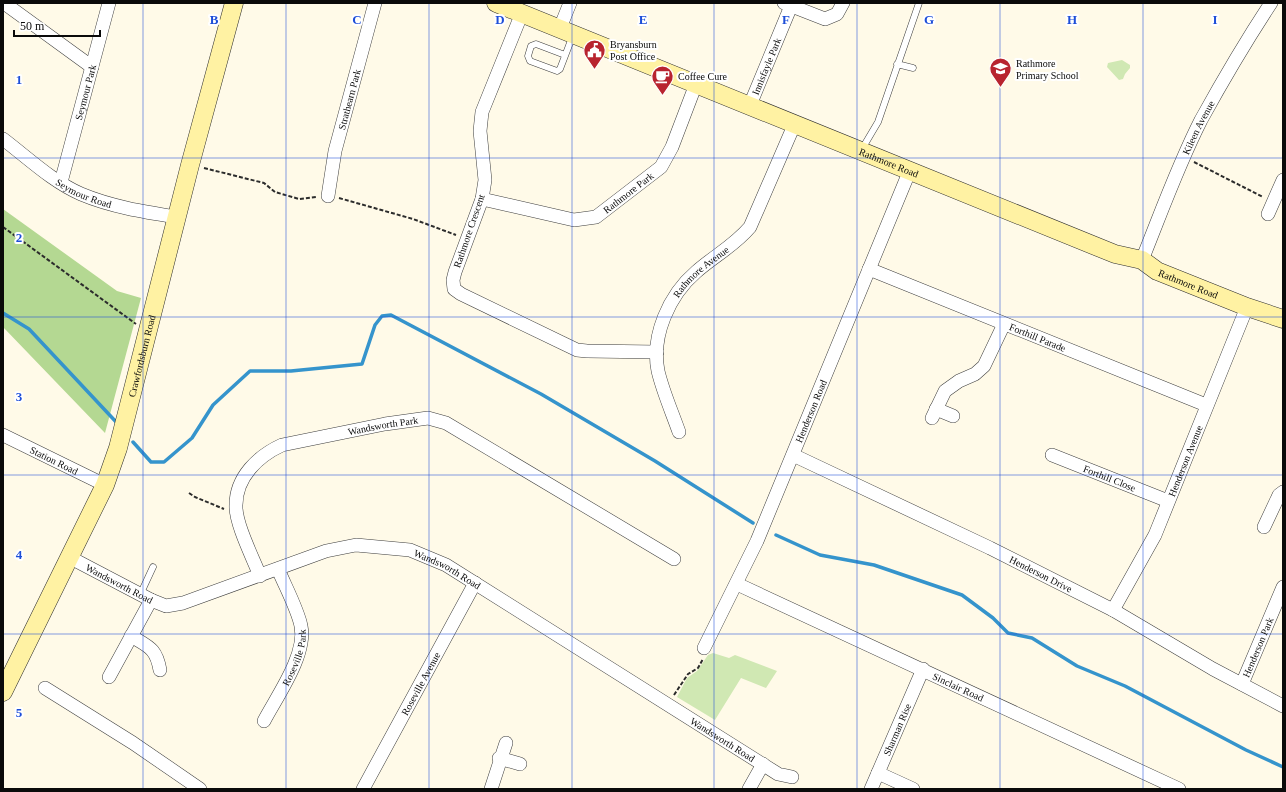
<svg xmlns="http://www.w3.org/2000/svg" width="1286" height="792" font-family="'Times New Roman',serif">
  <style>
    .green { fill: #d0e8b3 }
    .forest { fill: #b4d892 }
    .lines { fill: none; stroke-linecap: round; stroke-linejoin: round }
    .stream { stroke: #3594cc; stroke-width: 3.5 }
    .lane-casing { stroke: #3d3d3d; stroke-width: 7 }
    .street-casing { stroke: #3d3d3d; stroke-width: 14 }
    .secondary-casing { stroke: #2c2c2c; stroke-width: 19 }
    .path { stroke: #2c2c2c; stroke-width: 2; stroke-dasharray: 4 2; stroke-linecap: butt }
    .lane { stroke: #fff; stroke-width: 6 }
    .street { stroke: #fff; stroke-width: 13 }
    .secondary { stroke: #fff2a3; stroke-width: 18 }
    .grid { fill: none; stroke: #1d4ed8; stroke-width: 1; stroke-opacity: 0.55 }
    .labels { text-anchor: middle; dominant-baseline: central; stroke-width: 4; stroke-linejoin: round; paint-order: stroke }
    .poi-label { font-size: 10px; fill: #0a0a0a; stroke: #fff; text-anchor: start }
    .street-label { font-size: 10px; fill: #0a0a0a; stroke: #fff }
    .grid-label { font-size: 13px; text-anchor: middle; font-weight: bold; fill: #1d4ed8; stroke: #fff; stroke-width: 4; stroke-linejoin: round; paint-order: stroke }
  </style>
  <rect width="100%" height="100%" fill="#fffae8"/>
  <!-- green -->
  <path class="green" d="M1122 60 1130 65V68L1125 74 1123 79 1119 80 1107 67 1108 63Z
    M713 653 729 658 735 655 777 671 766 688 741 678 715 720 677 697 687 678 697 671 708 655Z"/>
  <!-- forest -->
  <path class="forest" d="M3 209 117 291 141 298 105 433 3 327Z"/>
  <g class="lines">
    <!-- stream -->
    <path class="stream" d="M3 313 29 329 118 424
      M133 442 151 462H164L192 438 213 405 250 371H291L362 364 375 325 382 316 391 315 541 394 655 461 753 523
      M776 535 820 555 874 565 962 595 993 618 1008 633 1032 638 1077 666 1125 686 1246 750 1283 767"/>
    <defs>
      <path id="lane" d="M565 55 536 44 531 46 528 56 530 61 557 71 560 69 573 35
        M897 64 913 68
        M862 149 878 122 919 3
        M140 595 153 567"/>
      <g id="street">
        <path d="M4 3 92 67"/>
        <path d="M784 3 825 19 837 14 843 3"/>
        <path d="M522 13 482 112 480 131 485 180 482 199 455 272 453 280 454 289 461 294 577 350 587 351 657 352"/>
        <path d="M560 28 570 3"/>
        <path id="s1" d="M750 105 791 6"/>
        <path id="s2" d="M3 139C28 158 53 182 81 194 112 207 145 212 177 217"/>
        <path id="s3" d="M61 182 109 3"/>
        <path id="s4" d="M328 196 335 151 375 3"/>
        <path id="s5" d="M482 199 574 220 596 217 661 167 672 147 696 84"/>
        <path d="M1268 214 1283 180"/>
        <path id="s6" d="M1142 260C1161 213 1178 165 1201 120 1223 80 1246 41 1271 3"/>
        <path id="s7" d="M869 269 1206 405"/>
        <path d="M936 409 953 416"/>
        <path d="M932 418 945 391 959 381 975 374 984 366 1004 324"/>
        <path id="s8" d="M679 432C672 412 663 392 658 371 651 336 669 295 696 272 714 256 734 246 750 227L795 123"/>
        <path id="s9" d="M3 435 105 485"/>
        <path id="s10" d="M793 455 990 548 1113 610 1213 669 1283 706"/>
        <path id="s11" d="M1052 455 1168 501"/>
        <path d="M1264 527 1279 495 1283 492"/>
        <path id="s12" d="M69 557 151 600 166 606 183 603 326 551 356 545 410 550 446 565 778 774 792 777"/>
        <path id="s13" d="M260 576C253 558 235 523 236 505 236 477 258 456 282 445L385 424 428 418 446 423 674 559"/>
        <path id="s14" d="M737 584 1179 789"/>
        <path id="s15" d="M1113 610 1155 535 1247 307"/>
        <path d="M131 636C149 647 156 648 160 670"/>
        <path id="s16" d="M704 648 757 541 910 170"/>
        <path d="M109 677 151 600"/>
        <path id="s17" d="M1242 684 1283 587"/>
        <path d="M45 688 133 743 200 789"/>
        <path id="s18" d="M264 721C277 696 307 655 301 626 298 610 285 586 278 569"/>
        <path d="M499 758 520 764"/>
        <path d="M878 773 913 789"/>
        <path id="s19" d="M363 789 475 583"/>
        <path d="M491 789 506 743"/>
        <path d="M749 789 763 764"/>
        <path id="s20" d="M871 789 923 669"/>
      </g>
      <g id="secondary">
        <path id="s21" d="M496 3 1115 254 1142 260 1157 271 1247 307 1283 319"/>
        <path id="s22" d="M3 692 105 485 118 448 190 165 234 3"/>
      </g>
    </defs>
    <!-- lane casing -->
    <use href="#lane" class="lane-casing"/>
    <!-- street casing -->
    <use href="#street" class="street-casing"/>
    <!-- secondary casing -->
    <use href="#secondary" class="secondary-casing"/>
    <!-- path -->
    <path class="path" d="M1194 162 1263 197
      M204 168 264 183 275 192 299 199 316 197
      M339 198 413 219 456 235
      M3 227 136 324
      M189 493 195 497 224 509
      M674 695 688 674 698 668 703 659"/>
    <!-- lane -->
    <use href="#lane" class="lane"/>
    <!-- street -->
    <use href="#street" class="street"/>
    <!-- secondary -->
    <use href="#secondary" class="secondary"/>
  </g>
  <!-- grid -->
  <path class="grid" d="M143 3V789M286 3V789M429 3V789M572 3V789M714 3V789M857 3V789M1000 3V789M1143 3V789M3 158H1283M3 317H1283M3 475H1283M3 634H1283"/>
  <!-- icons -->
  <defs>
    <symbol id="civic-pin" viewBox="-11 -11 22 30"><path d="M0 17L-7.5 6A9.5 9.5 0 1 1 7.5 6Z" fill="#b8242f" stroke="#fff"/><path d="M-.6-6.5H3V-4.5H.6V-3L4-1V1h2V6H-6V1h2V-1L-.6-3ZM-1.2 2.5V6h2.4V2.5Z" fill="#fff"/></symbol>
    <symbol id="school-pin" viewBox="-11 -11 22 30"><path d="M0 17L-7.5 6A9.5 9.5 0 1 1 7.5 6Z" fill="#b8242f" stroke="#fff"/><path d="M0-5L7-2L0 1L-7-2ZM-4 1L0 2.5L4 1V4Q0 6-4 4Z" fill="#fff"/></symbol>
    <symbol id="cafe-pin" viewBox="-11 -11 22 30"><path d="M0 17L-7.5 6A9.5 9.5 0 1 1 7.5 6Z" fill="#b8242f" stroke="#fff"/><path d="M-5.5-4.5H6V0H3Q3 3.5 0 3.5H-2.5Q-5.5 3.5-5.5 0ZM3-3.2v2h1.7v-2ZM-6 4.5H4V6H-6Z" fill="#fff"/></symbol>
  </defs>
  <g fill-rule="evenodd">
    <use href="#civic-pin" x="582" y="38" width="25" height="34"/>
    <use href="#school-pin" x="988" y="56" width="25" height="34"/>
    <use href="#cafe-pin" x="650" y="64" width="25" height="34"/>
  </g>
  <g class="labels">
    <!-- poi labels -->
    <g class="poi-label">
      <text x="610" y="44">Bryansburn<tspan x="610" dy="12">Post Office</tspan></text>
      <text x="1016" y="63">Rathmore<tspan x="1016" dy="12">Primary School</tspan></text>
      <text x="678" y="76">Coffee Cure</text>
    </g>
    <!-- street labels -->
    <g class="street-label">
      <text stroke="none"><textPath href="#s1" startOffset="42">Innisfayle Park</textPath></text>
      <text stroke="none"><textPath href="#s3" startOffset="93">Seymour Park</textPath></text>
      <text stroke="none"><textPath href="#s4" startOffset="99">Strathearn Park</textPath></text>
      <text stroke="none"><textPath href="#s6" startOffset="144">Kileen Avenue</textPath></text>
      <text stroke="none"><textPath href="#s21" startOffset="424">Rathmore Road</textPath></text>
      <text stroke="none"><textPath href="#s2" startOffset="98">Seymour Road</textPath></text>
      <text stroke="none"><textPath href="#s5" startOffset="157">Rathmore Park</textPath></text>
      <text transform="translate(469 231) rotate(-71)">Rathmore Crescent</text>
      <text stroke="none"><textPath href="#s8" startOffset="179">Rathmore Avenue</textPath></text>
      <text stroke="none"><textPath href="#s21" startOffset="748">Rathmore Road</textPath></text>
      <text stroke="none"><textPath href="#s7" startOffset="182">Forthill Parade</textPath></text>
      <text stroke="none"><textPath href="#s22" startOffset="365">Crawfordsburn Road</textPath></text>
      <text stroke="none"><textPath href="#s16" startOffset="260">Henderson Road</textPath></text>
      <text stroke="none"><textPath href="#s13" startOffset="258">Wandsworth Park</textPath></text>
      <text stroke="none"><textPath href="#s9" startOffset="57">Station Road</textPath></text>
      <text stroke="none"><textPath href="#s15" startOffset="166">Henderson Avenue</textPath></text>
      <text stroke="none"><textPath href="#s11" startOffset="62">Forthill Close</textPath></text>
      <text stroke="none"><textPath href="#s12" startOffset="405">Wandsworth Road</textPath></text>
      <text stroke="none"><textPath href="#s10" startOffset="275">Henderson Drive</textPath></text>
      <text stroke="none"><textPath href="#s12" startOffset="57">Wandsworth Road</textPath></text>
      <text stroke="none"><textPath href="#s17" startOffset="40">Henderson Park</textPath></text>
      <text stroke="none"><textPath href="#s18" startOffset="71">Roseville Park</textPath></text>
      <text stroke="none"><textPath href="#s19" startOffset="120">Roseville Avenue</textPath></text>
      <text stroke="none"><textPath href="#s14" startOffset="244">Sinclair Road</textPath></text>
      <text stroke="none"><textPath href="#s20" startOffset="65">Sharman Rise</textPath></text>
      <text stroke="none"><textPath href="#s12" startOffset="729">Wandsworth Road</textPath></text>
    </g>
  </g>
  <g class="grid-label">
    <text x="214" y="24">B</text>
    <text x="357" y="24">C</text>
    <text x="500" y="24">D</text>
    <text x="643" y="24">E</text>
    <text x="786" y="24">F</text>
    <text x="929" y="24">G</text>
    <text x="1072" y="24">H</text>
    <text x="1215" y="24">I</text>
    <text x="19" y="84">1</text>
    <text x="19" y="242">2</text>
    <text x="19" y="401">3</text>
    <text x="19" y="559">4</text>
    <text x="19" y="717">5</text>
  </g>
  <!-- border -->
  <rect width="1286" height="792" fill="none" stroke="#0a0a0a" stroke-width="8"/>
  <!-- scale -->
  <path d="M14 30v6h86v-6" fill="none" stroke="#0a0a0a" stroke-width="2"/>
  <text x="20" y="30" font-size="12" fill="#0a0a0a" stroke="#ffffff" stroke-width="3" paint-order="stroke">50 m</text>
</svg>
